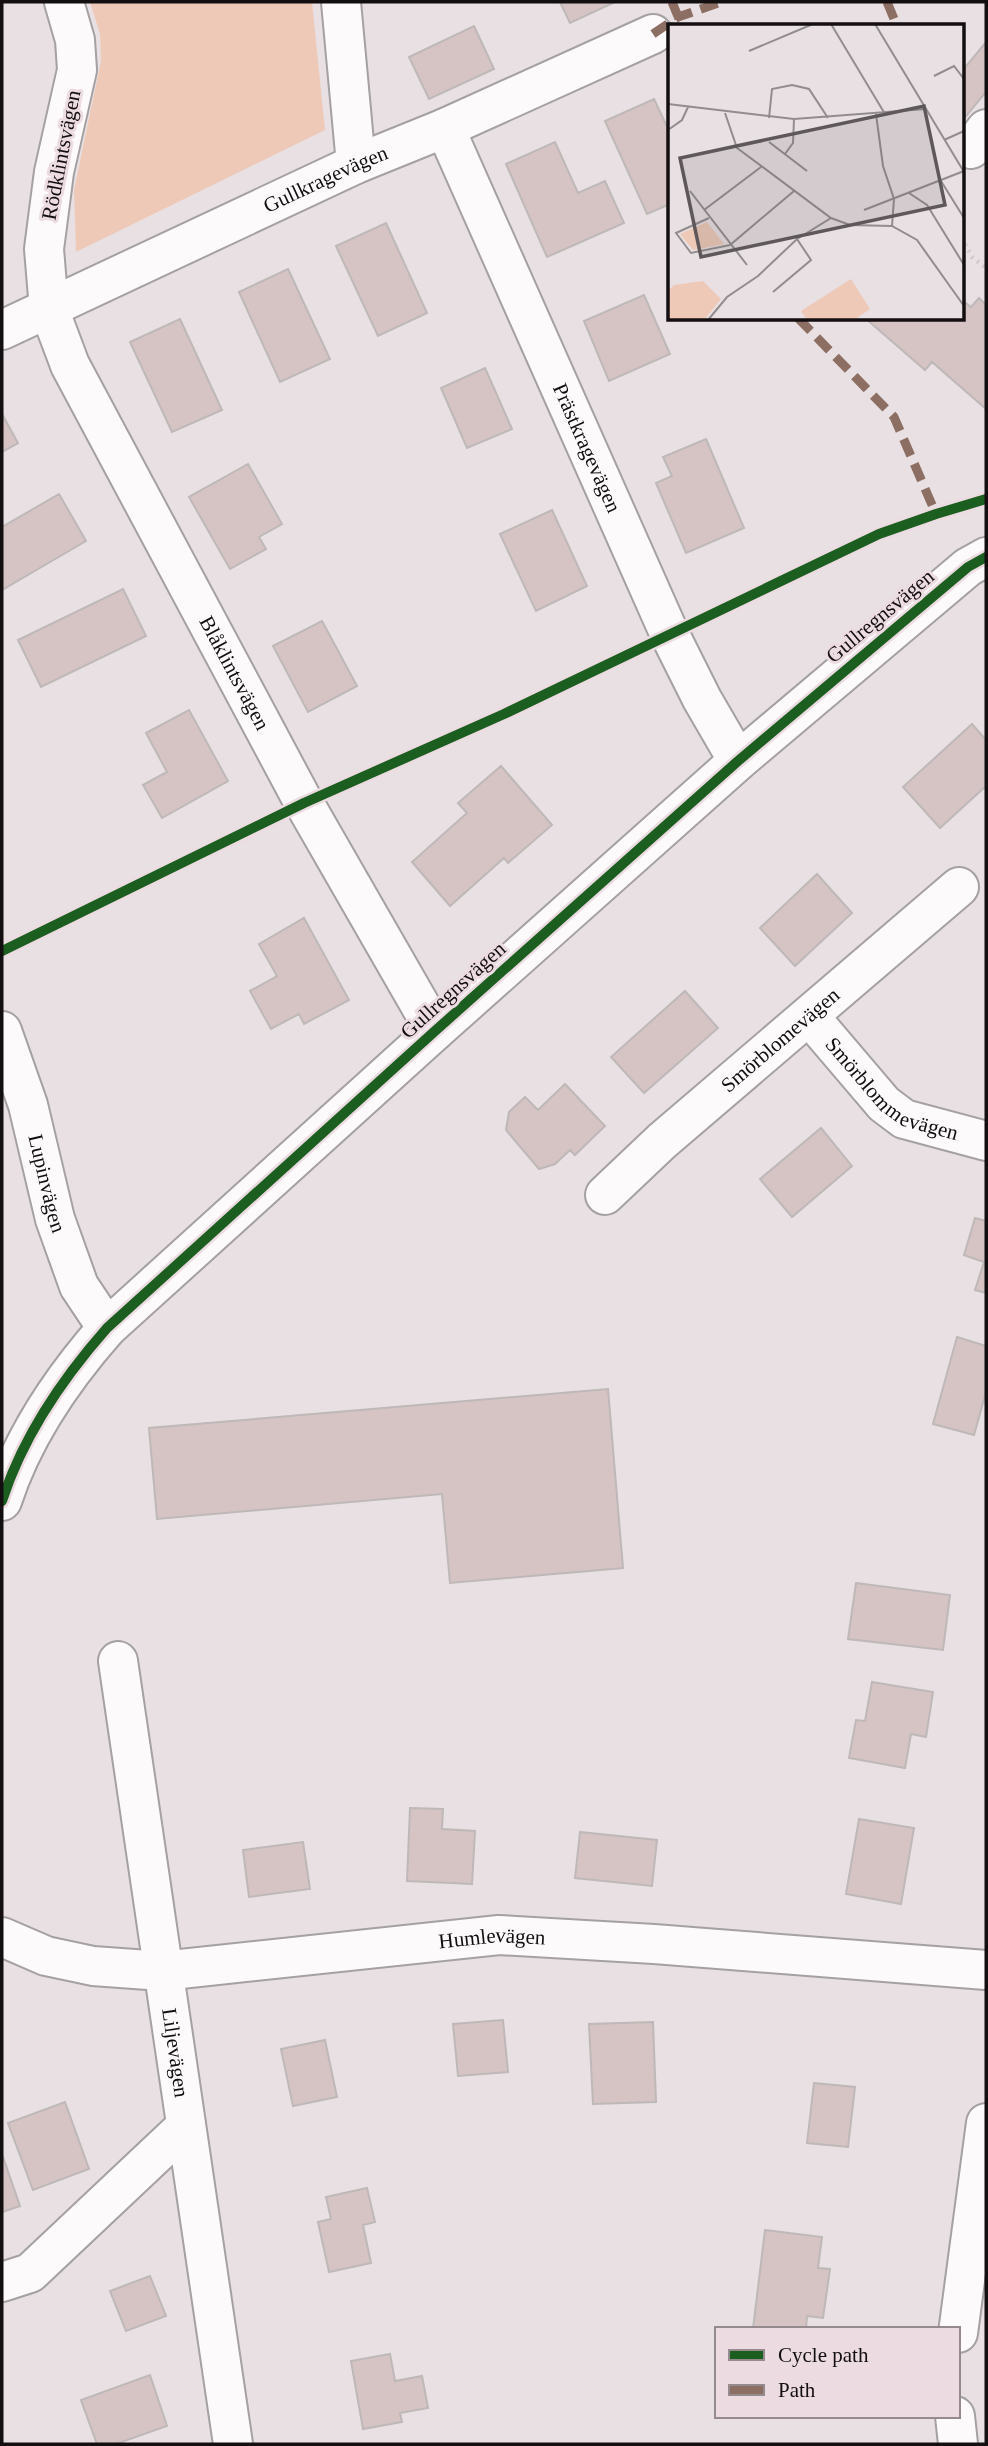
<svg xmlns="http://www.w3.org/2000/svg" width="988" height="2446" font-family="'Times New Roman',serif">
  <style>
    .green { fill: #eec9b8 }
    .building { fill: #d6c4c4; stroke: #beb8b8; stroke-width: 2 }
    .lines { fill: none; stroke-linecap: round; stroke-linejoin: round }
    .minor-casing { stroke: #a5a0a1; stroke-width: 42 }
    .path { stroke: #ccc9ca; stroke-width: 4.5; stroke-dasharray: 2 5; stroke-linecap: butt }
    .minor { stroke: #fcfafb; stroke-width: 38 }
    .quiet { stroke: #8d6e63; stroke-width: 9; stroke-dasharray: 18 9; stroke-linecap: butt }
    .cycleway-casing { stroke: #ecdce1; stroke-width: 15 }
    .cycleway { stroke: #1b5e20; stroke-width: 10 }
    .labels { text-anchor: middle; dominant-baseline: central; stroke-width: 6; stroke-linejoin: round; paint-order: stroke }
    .street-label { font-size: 21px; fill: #130e10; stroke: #ecdce1 }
    .inset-road { fill: none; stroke: #938c8e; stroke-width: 2 }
    .view { fill: #5e585a; fill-opacity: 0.15; stroke: #5e585a; stroke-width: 3.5 }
    .inset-edge { fill: none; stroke: #130e10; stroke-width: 3.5 }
  </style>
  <rect width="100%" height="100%" fill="#e8e0e2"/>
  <!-- green -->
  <path class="green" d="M90 2H312L325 130 76 252 74 190 101 61 100 34Z"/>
  <!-- building -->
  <path class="building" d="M560 2H615L570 23Z
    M474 26 494 69 429 99 409 57Z
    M986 42V92L962 121V71Z
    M654 99 670 133V204L647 214 605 121Z
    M555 142 578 193 605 181 624 223 547 257 506 164Z
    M386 223 427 313 378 336 336 246Z
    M288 269 330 359 280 382 239 292Z
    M644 295 670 354 609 381 584 321Z
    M979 298 986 305V409L932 362 925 370 865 318H962V300L971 307Z
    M180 319 222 410 172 432 130 342Z
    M485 368 512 429 467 448 441 388Z
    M2 414 18 443 2 452Z
    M706 439 744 528 686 553 656 483 672 476 663 457Z
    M248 464 282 524 259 537 266 549 230 569 189 497Z
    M59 494 86 541 2 590V527Z
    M552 510 587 586 536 611 500 534Z
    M123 589 146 636 41 687 18 640Z
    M322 621 357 686 308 712 273 646Z
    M189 710 228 781 162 818 143 785 167 772 146 733Z
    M972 724 986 740V786L940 828 903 787Z
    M501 766 552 825 508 863 504 858 450 906 412 862 467 813 458 803Z
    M817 874 852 913 795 966 760 928Z
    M304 918 349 1000 304 1024 299 1014 271 1029 250 991 277 976 259 944Z
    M685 991 718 1028 644 1093 611 1057Z
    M565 1084 605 1126 575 1155 570 1150 555 1164 539 1169 506 1130 509 1112 525 1097 538 1110Z
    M821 1128 852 1166 792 1217 760 1179Z
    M975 1218 986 1221V1293L975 1290 984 1262 964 1255Z
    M957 1337 986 1346V1392L974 1435 933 1424Z
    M608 1389 623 1568 450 1583 442 1494 157 1519 149 1428Z
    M856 1583 950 1595 943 1650 848 1639Z
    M872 1682 933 1692 926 1737 911 1734 905 1768 849 1758 856 1720 865 1721Z
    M410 1808 443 1809 442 1829 475 1831 472 1884 407 1881Z
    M859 1819 914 1828 901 1904 846 1894Z
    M580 1832 657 1840 652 1886 575 1878Z
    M303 1842 310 1889 249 1897 243 1850Z
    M503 2020 508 2072 458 2076 453 2024Z
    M653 2022 656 2102 593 2104 589 2024Z
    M325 2040 337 2097 293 2106 281 2049Z
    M814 2083 855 2087 848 2147 807 2143Z
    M65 2102 89 2169 33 2190 8 2123Z
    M2 2154 20 2206 2 2212Z
    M367 2188 375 2222 363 2225 371 2263 329 2272 318 2222 331 2219 326 2197Z
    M765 2230 822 2237 818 2268 830 2269 823 2318 807 2316 806 2329H753Z
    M150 2276 166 2316 126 2331 110 2291Z
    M390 2354 395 2381 422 2376 428 2408 400 2413 402 2422 363 2429 351 2361Z
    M150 2375 167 2426 116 2444H97L81 2400Z"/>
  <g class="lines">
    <defs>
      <g id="minor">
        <path id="s1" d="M64 2 75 40 77 70 54 172 44 249 49 309 70 365 304 803 435 1031"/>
        <path d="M341 2 356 164"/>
        <path id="s2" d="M445 128 670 635 702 699 738 761"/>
        <path d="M971 149 986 129"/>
        <path id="s3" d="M2 330 356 164 445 128 653 34"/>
        <path id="s4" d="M809 1016 884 1104 904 1119 986 1141"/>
        <path id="s5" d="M2 1031 28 1105 55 1219 79 1286 107 1328"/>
        <path id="s6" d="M605 1195 662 1141 959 887"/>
        <path d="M2 1501C23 1436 62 1379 107 1328L435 1031 738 761 968 567 986 557"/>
        <path id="s7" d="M118 1661 233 2444"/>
        <path id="s8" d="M2 1937 46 1956 93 1966 162 1971 499 1935 654 1944 986 1970"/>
        <path d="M2 2282 30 2273 186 2126"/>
        <path d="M958 2333 986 2123"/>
        <path d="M955 2416 958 2444"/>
      </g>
    </defs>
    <!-- minor casing -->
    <use href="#minor" class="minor-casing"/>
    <!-- path -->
    <path class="path" d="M962 238 972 257 986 268"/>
    <!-- minor -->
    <use href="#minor" class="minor"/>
    <!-- quiet -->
    <path class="quiet" d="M672 2 682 26
      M887 2 897 26
      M653 34 678 17 721 2
      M798 318 894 417 936 514"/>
    <defs>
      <path id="cycleway" d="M2 951 304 803 504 714 879 534 936 514 986 499
        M2 1501C23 1436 62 1379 107 1328L435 1031 738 761 968 567 986 557"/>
    </defs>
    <!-- cycleway casing -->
    <use href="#cycleway" class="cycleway-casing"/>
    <!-- cycleway -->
    <use href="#cycleway" class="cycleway"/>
  </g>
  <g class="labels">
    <!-- street labels -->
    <g class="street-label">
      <text transform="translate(61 155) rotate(-79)">Rödklintsvägen</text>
      <text stroke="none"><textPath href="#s3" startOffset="357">Gullkragevägen</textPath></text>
      <text stroke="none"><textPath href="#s2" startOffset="350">Prästkragevägen</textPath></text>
      <text transform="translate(880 616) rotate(-40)">Gullregnsvägen</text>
      <text stroke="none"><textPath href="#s1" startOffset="721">Blåklintsvägen</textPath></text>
      <text transform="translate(453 990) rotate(-42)">Gullregnsvägen</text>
      <text stroke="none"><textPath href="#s6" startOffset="234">Smörblomevägen</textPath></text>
      <text stroke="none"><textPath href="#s4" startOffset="114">Smörblommevägen</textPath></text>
      <text stroke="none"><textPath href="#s5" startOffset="159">Lupinvägen</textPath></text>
      <text stroke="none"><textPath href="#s8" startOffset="497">Humlevägen</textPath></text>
      <text stroke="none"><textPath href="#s7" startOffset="396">Liljevägen</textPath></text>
    </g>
  </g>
  <!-- overview -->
  <g transform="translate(668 24)">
    <rect width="296" height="296" fill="#e8e0e2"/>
    <path d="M39 198 56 220 25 226 12 210ZM183 255 202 285 186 296H139L133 287ZM35 257 53 275 36 296H0V267L6 261Z" fill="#eec9b8"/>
    <path class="inset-road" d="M163 0 217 90M207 0 296 148M81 27 145 0M266 52 286 42 296 55M0 80 126 95 258 85M57 89 69 124 163 194 182 201 224 202 249 216 296 282M208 90 215 142 226 175 224 202M101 94 104 65 124 61 141 65 160 94M0 106 14 96 20 83M276 116 296 107M101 118 139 147M117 130 125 119 126 95M273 157 296 194M22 167 79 241M241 169 259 181 296 241M36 186 93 143M196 186 296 147M41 194 8 209 23 229 62 221 126 167M105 268 143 236 129 215 163 194M40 296 59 273 90 252 129 215"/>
    <path class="view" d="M256 82 277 181 33 233 12 134Z"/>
    <rect width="296" height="296" class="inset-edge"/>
  </g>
  <!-- border -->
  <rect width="988" height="2446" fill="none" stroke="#130e10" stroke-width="7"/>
  <!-- legend -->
  <rect x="715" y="2327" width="245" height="91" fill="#ecdce1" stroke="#958a8d" stroke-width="2"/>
  <rect x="729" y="2350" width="35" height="10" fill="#1b5e20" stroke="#958a8d" stroke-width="2"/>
  <text x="778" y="2362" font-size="21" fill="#130e10">Cycle path</text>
  <rect x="729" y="2385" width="35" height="10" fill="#8d6e63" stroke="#958a8d" stroke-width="2"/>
  <text x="778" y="2397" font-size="21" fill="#130e10">Path</text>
</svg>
